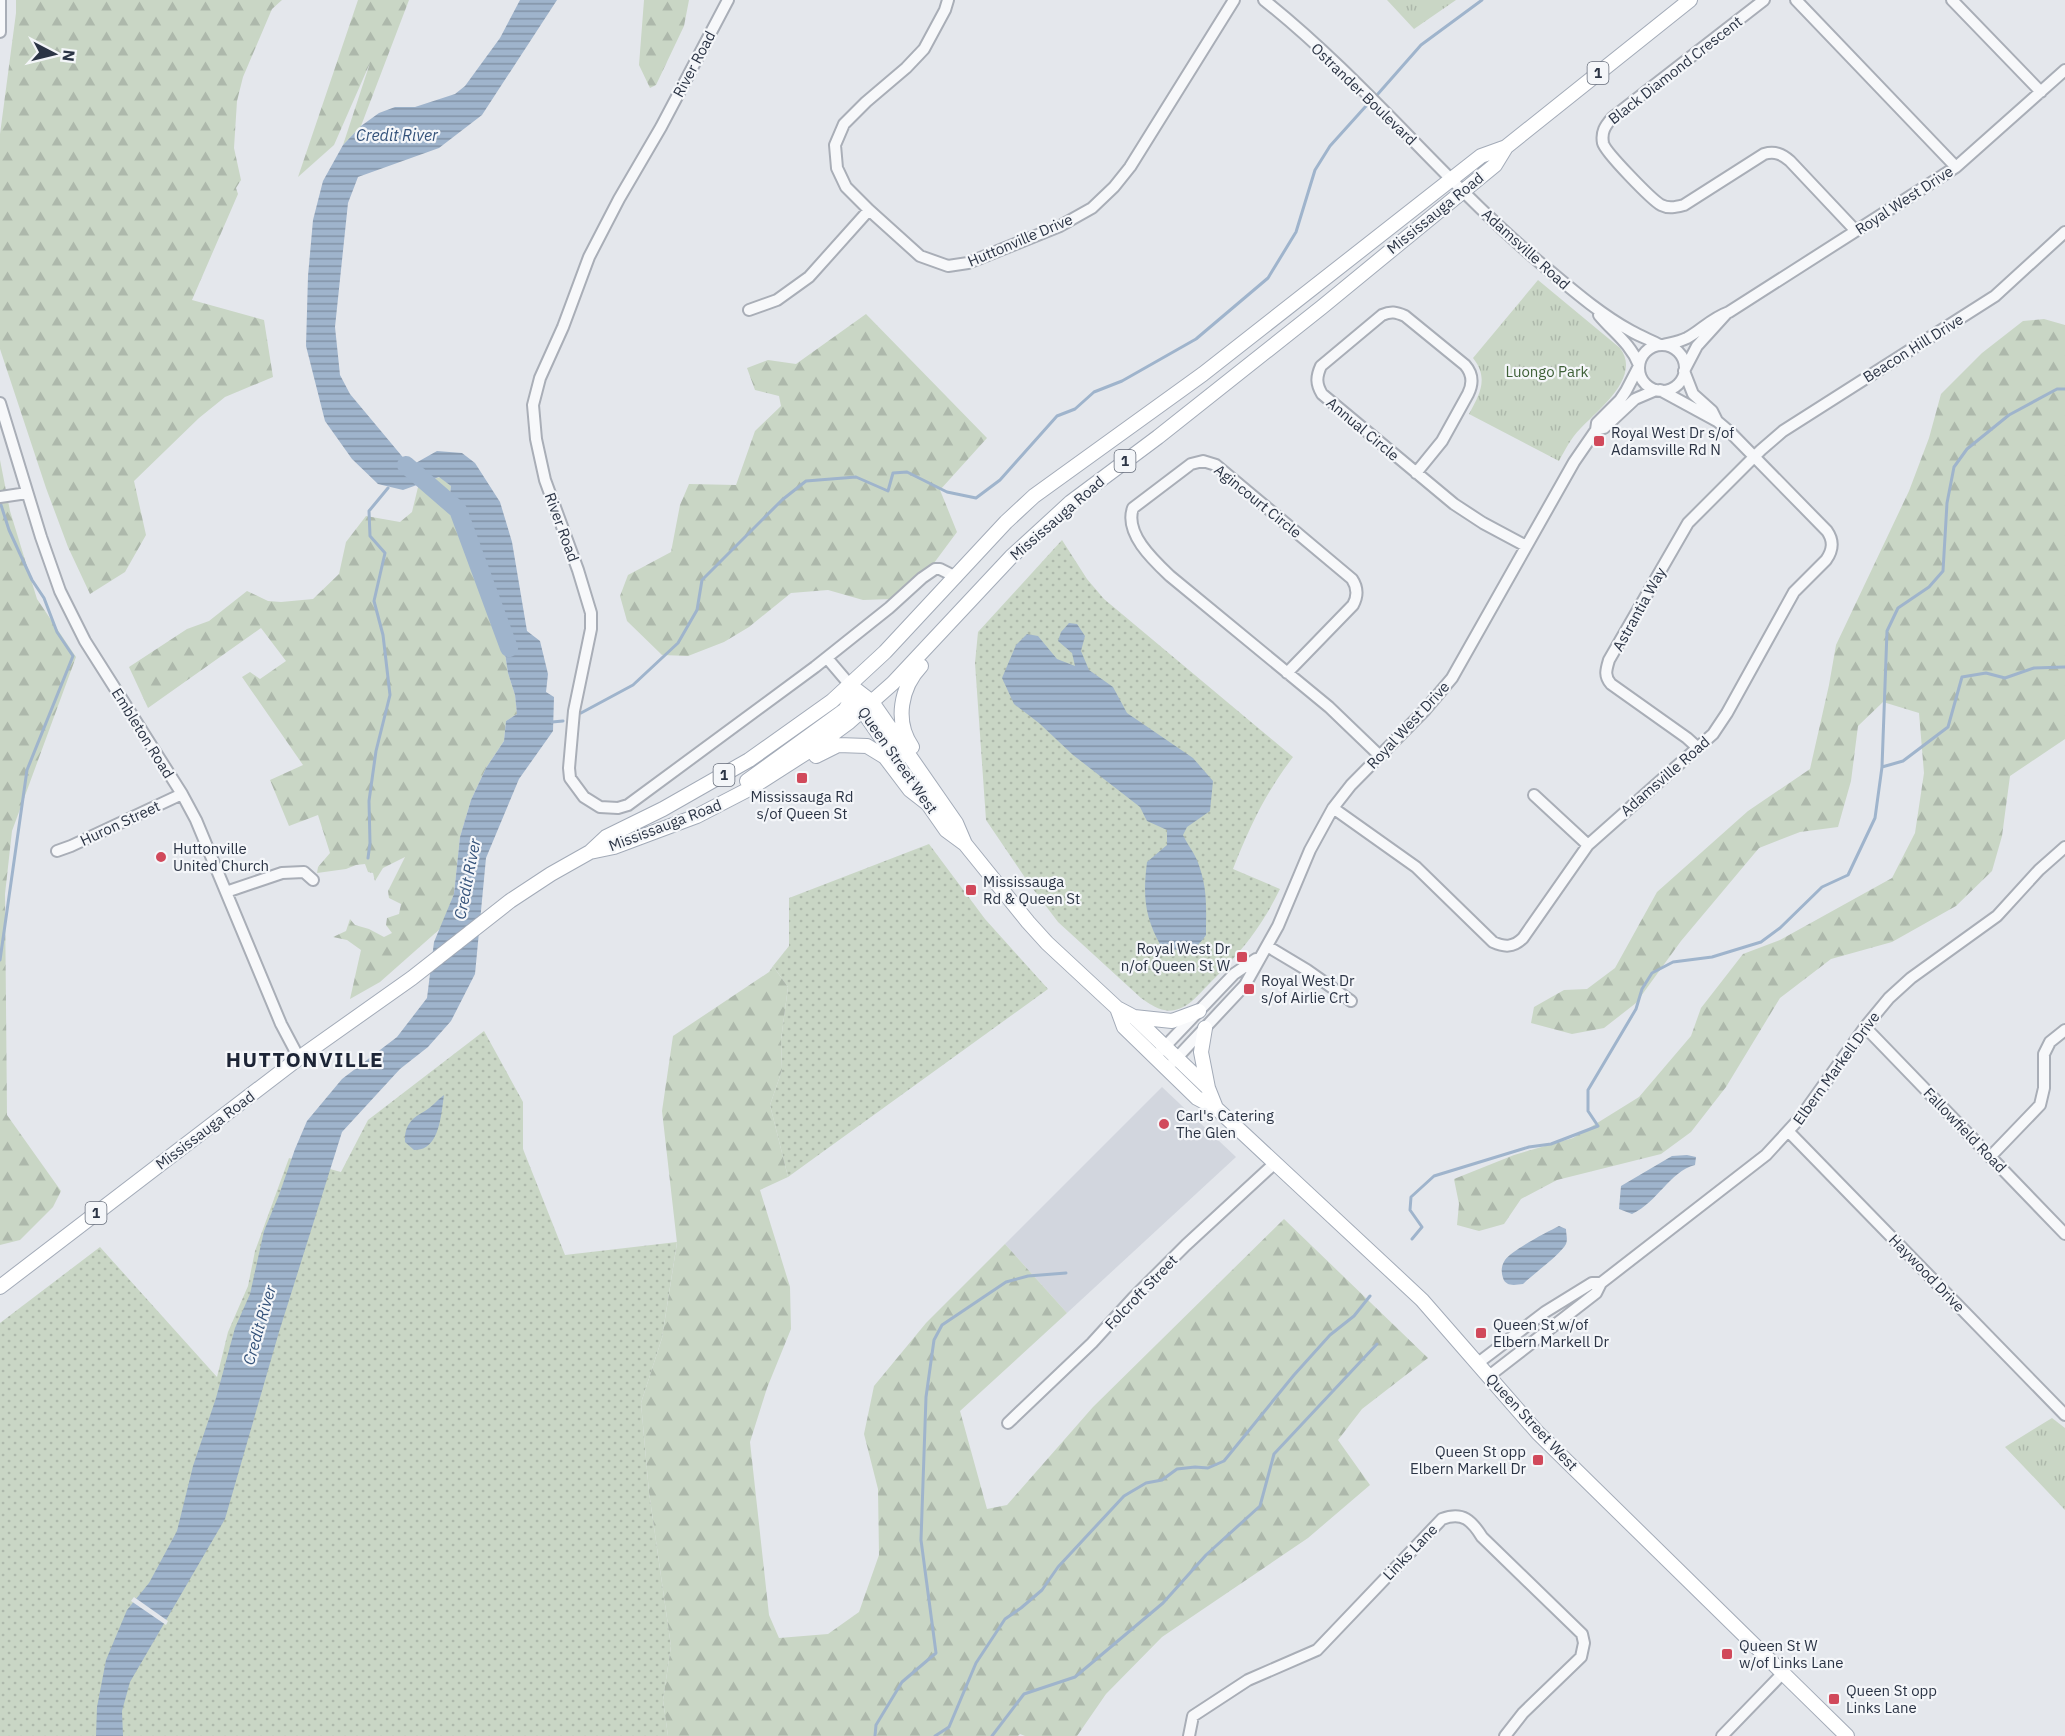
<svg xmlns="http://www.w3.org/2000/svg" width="2065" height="1736" font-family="'IBM Plex Sans',sans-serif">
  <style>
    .built { fill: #d2d6de }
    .grass { fill: url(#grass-dots) }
    .forest { fill: url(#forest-firs) }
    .park { fill: url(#park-tufts) }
    .water { fill: url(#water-rules) }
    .pier { fill: #e4e7ec }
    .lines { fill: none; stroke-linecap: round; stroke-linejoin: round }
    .stream { stroke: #9fb4cc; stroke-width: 3 }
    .river { stroke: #9fb4cc; stroke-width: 18 }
    .minor-casing { stroke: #a9aeb7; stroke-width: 14 }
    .major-casing { stroke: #a3abb8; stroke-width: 16 }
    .minor { stroke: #f7f8fa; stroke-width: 10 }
    .major { stroke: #fff; stroke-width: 14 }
    .poi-dot { fill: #d1495b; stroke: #f4f6f9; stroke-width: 2 }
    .labels { text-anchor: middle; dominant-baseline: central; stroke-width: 4.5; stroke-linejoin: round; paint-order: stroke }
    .shield { fill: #f4f6f9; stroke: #676e7b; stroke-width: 1.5 }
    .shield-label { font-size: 14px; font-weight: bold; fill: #2b3445 }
    .street-label { font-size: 15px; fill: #2b3445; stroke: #f4f6f9 }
    .park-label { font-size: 15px; fill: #3f6138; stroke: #f4f6f9 }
    .poi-label { font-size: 15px; fill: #2b3445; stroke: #f4f6f9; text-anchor: start }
    .water-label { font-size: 16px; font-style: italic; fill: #34527a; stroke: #f4f6f9 }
    .district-label { font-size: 21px; font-weight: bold; letter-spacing: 1.5px; fill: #1d2536; stroke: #f4f6f9 }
  </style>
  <defs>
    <pattern id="grass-dots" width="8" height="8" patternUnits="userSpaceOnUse" patternTransform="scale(1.5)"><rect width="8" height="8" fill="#c9d6c5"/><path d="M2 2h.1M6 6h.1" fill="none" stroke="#adb8ab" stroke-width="1.8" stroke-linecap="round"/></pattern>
    <pattern id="forest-firs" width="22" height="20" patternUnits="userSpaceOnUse" patternTransform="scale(1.5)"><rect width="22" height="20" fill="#c9d6c5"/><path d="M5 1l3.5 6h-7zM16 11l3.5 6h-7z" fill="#adb8ab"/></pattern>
    <pattern id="park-tufts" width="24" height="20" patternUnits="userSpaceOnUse" patternTransform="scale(1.5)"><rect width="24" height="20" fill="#c9d6c5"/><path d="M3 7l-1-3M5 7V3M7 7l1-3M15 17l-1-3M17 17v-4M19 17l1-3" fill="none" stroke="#adb8ab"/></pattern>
    <pattern id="water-rules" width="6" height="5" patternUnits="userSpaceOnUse" patternTransform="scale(1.5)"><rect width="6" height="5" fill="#9fb4cc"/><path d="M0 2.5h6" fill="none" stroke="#8293a7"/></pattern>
  </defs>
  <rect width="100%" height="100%" fill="#e4e7ec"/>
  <!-- built -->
  <path class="built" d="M1162 1087 1236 1157 1067 1313 1005 1244Z"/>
  <!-- grass -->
  <path class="grass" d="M1062 540 1087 579 1104 599 1293 757C1265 794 1250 826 1233 869L1280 889C1260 930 1239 954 1208 985 1198 995 1189 1007 1175 1010 1162 1013 1151 1005 1141 998L1058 922 1030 885 986 820 975 663 978 632Z
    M929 844 985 919 1048 989 788 1177 770 1105 782 1070 781 1040 788 987 773 966 789 946V898Z
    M484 1031 523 1102V1149L565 1255 677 1242 662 1338 641 1403 649 1492 671 1646 663 1700 668 1736H0V1323L100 1247 217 1377 228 1332 248 1286 255 1251 289 1158 341 1172 368 1120Z"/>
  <!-- forest -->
  <path class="forest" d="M16 0H282L272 9 243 77 237 101 234 148 241 180 236 188 238 194 192 300 264 320 273 377 225 397 199 418 134 481 146 535 125 572 90 594 68 547 46 488 0 349V134L16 13Z
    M358 0H409L361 126 343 145 370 63 334 145 298 177Z
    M644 0H689L684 26 656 85 650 88 639 65Z
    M866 314 987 438 940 490 957 532 934 563 892 599 863 600 828 590 791 593 749 627 724 642 688 656 662 655 627 621 620 596 628 575 671 552 680 505 689 484 736 485 755 431 781 406 779 396 755 390 747 368 768 360 796 364Z
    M2044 319 2065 325V739L2010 776 2002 836 1992 871 1956 906 1892 942 1831 959 1780 998 1726 1087 1691 1132 1661 1154 1557 1180 1521 1199 1504 1224 1479 1231 1457 1225 1459 1204 1454 1179 1514 1155 1573 1138 1639 1097 1691 1036 1701 1008 1743 954 1780 940 1892 878 1915 833 1924 773 1919 713 1883 702 1858 726 1851 781 1838 827 1800 832 1759 848 1681 941 1636 1003 1604 1028 1572 1034 1531 1023 1534 1007 1564 990 1587 989 1615 968 1657 892 1748 811 1810 769 1829 685 1836 645 1909 491 1929 438 1941 394 1982 353 2023 321Z
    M0 460 10 511 37 599 76 657 12 831 5 894 7 1115 61 1191 53 1207 20 1240 0 1245Z
    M440 477 451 486 450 494 463 520 475 572 497 600 508 673 515 695 517 714 506 721 504 741 486 768 471 800 460 837 454 894 441 928 380 982 350 999 361 950 347 940 333 937 346 931 350 919 355 925 369 929 384 937 392 933 386 925 387 918 399 914 401 904 389 898 388 891 405 857 383 868 375 881 373 873 368 872 365 864 356 865 346 869 317 873 318 867 330 853 318 815 289 826 270 780 303 765 242 677 250 672 260 679 286 661 261 628 148 708 129 667 187 629 209 621 247 591 268 601 281 602 313 599 339 574 346 542 366 516 400 522 412 512 419 483Z
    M773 966 788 987 781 1040 782 1070 770 1105 788 1177 760 1190 790 1287 791 1329 767 1388 750 1442 769 1615 779 1638 828 1634 859 1612 879 1555 878 1489 864 1434 874 1386 926 1323 1005 1244 1067 1313 960 1411 987 1509 1007 1505 1093 1407 1284 1219 1428 1358 1362 1409 1338 1440 1370 1485 1308 1538 1162 1637 1106 1694 1077 1736H1025L1020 1734 1018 1736H668L663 1700 671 1646 649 1492 641 1403 662 1338 677 1243 662 1111 673 1036 769 972Z"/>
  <!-- park -->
  <path class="park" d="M1387 0H1456L1414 29Z
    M1538 280 1620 348C1642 377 1598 410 1580 429 1571 438 1565 450 1559 461L1469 414C1480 394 1489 378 1473 358Z
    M2052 1418 2065 1428V1510L2005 1447Z"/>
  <!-- water -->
  <path class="water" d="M520 0H557L482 115 439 148 358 177 348 203 335 327 340 375 350 394 406 461 414 464 437 451 462 453 475 463 500 502 512 542 527 631 540 641 548 674 546 692 554 697 553 731 519 779 486 858 475 974 451 1021 428 1047 400 1069 342 1132 279 1332 225 1519 130 1682 122 1711 123 1736H96L97 1707 106 1660 127 1610 149 1583 177 1531 193 1466 216 1398 235 1328 250 1294 264 1231 279 1195 295 1149 307 1121 342 1079 397 1037 427 998 434 942 454 894 460 837 471 800 486 768 504 741 506 721 517 714 515 695 508 673 497 600 475 572 463 520 450 494 451 486 439 477 403 490 378 484 352 459 325 421 306 346 308 276 313 220 323 181 343 145 361 126 379 113 395 107H415L455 94 465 86 500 38Z
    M1069 623 1077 624 1085 636 1081 651 1089 670 1113 687 1127 713 1193 758 1213 781 1210 811 1187 827 1183 835C1187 844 1193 851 1197 860 1208 888 1206 906 1206 935 1193 955 1181 952 1161 946 1144 916 1143 895 1147 862L1167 845V830L1147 821 1140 807 1073 755 1039 723 1014 704 1002 678 1016 645 1027 634 1038 636 1057 659 1075 666 1072 653 1058 641 1061 632Z
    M444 1095C441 1114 440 1151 414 1150L405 1142C404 1125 412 1118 425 1111 432 1107 437 1100 444 1095Z
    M1687 1155 1696 1157 1695 1165C1669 1172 1658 1202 1632 1214L1619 1209 1621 1186 1672 1156Z
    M1559 1226 1566 1229C1566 1234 1568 1239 1566 1244 1561 1254 1532 1275 1523 1284 1515 1285 1506 1287 1503 1278 1501 1272 1501 1266 1505 1260 1512 1250 1547 1232 1559 1226Z"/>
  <!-- pier -->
  <path class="pier" d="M134 1597 168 1621 166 1625 131 1601Z"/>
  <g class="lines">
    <!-- stream -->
    <path class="stream" d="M1377 95 1421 45 1482 0
      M581 713 633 685 678 643 697 610 702 580 782 500 806 481 856 477 888 491 893 473 907 472 947 492 976 498 1000 480 1057 416 1075 409 1094 392 1122 381 1196 339 1268 278 1296 232 1315 170 1330 146 1366 106
      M552 722 563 721
      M1882 767 1903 761 1948 727 1962 677 1986 673 2005 678 2034 668 2065 667
      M368 858 370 843 369 801 376 751 390 695 383 635 374 601 385 553 370 536 369 511 388 488
      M0 960 27 770 73 656 57 632 44 598 32 580 9 530 1 505
      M1412 1239 1422 1227 1410 1210 1411 1197 1434 1176 1529 1147 1551 1144 1598 1126 1588 1111V1090L1636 1009 1642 989 1652 973 1673 962 1712 957 1761 942 1780 928 1822 887 1848 875 1875 818 1882 767 1887 631 1898 608 1929 587 1943 571 1947 503 1954 467 1967 449 2009 415 2057 389H2065
      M875 1736 876 1725 902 1682 936 1653 921 1540 926 1397 934 1340 942 1325 1006 1282 1028 1276 1066 1273
      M935 1736 949 1727 976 1663 1005 1619 1021 1608 1042 1590 1058 1567 1124 1496 1146 1483 1162 1480 1177 1469 1195 1467 1208 1468 1224 1461 1294 1375 1330 1335 1354 1316 1370 1296
      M992 1736 1024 1694 1075 1677 1163 1603 1206 1555 1260 1506 1274 1454 1377 1344"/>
    <!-- river -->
    <path class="river" d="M406 465 458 510 509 648"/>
    <defs>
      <path id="minor" d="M728 0 661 127 619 199 589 257 563 327 540 378 533 405 536 439 545 480 578 570 591 613V629L574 711 569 768 570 778 584 797 600 807 618 808 628 805 815 667 889 608 922 578 935 569H940L956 577
        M948 0 945 10 924 49 906 68 866 102 844 124 835 145 837 168 846 187 869 210 920 256 948 266 968 263 1060 226 1092 208 1114 187 1130 167 1234 0
        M1264 0C1367 82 1449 188 1551 272 1576 293 1602 315 1631 331 1640 336 1650 340 1660 345
        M1764 0 1612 118C1605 126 1601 132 1603 143 1605 152 1652 200 1661 205 1669 209 1676 207 1684 205L1764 154C1775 151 1782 154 1790 161L1856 231
        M1796 0 1956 167
        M1952 0 2041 92
        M0 32V0
        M749 310 777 300 809 277 869 210
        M1599 315C1613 332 1630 343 1639 365
        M1663 345C1671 343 1679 342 1687 338 1702 330 1710 319 1729 312L1956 167 2065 70
        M1639 368a23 23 0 1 1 46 0a23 23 0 1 1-46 0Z
        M1685 369 1697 346 1726 314
        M1684 371 1693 394 1712 411 1717 421
        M0 403 41 537 60 591 85 641 182 794 196 820 281 1024 299 1058
        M1596 430 1604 428 1635 399 1656 390
        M1416 473 1442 441 1468 394C1473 384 1473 374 1465 365L1405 316C1396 312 1391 311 1382 315L1321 366C1316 377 1316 384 1322 394L1454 504 1483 523 1526 546
        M0 497 27 493
        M827 658 850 685
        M1287 673 1353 605C1358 596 1358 588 1352 579L1216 465 1203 461 1191 464 1133 508C1124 533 1153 560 1170 576L1329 707 1380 756
        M1698 748 1687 738 1611 684C1604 676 1606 670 1609 660L1688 523 1761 450 1783 431 1995 296 2065 232
        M1534 795 1588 845
        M1333 808 1416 867 1493 942C1504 947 1513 948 1523 938L1588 845 1713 734 1727 713 1794 592 1826 560C1833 550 1834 541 1827 531L1730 432 1717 421 1660 390
        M57 851 71 846 182 794
        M226 892 282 873 304 872 313 880
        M1267 946 1307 970 1351 1001
        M1865 1027 2065 1234
        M1155 1057 1234 974 1256 959
        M1173 1062 1245 985 1278 926 1310 850 1333 808 1351 785 1425 710 1452 678 1574 462 1596 430 1597 423 1620 400 1626 391 1639 366
        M1789 1132 2065 1415
        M1990 1157 2040 1105 2044 1088V1054L2050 1042 2065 1030
        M1478 1363 1545 1312 1592 1283H1601
        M1489 1376 1596 1293 1601 1283 1766 1155 1800 1118 1865 1027 1889 998 1911 978 1997 916 2039 870 2065 847
        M1008 1423 1092 1343 1133 1298 1186 1245 1275 1163
        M1189 1736 1193 1716 1248 1680 1317 1650 1442 1519C1463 1511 1472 1521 1482 1537L1582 1634 1584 1643 1581 1657 1523 1713 1505 1736
        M1722 1736 1783 1673"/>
      <path id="major" d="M850 685 872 702 956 823 965 844 1028 922 1047 943 1117 1008 1134 1017 1208 1088 1216 1108
        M858 704 898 762
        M912 747C894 721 901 687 921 666
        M816 756 838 745 867 746 885 757 910 790 928 804
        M747 781 845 710 849 703 850 685
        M923 797 946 830 965 844
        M591 851 606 837 663 809 749 760 832 701 885 652 1006 522 1034 496 1203 374 1481 156 1506 147 1690 0
        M1117 1008 1124 1027 1197 1098 1216 1108 1422 1300 1538 1433 1847 1736
        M1134 1017 1172 1021 1199 1011
        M1205 1028 1201 1052 1208 1088
        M0 1287 299 1058 412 978 510 901 551 874 590 852 614 847 697 816 751 788 815 747 849 722 893 683 1011 557 1071 502 1158 437 1322 307 1495 165 1506 147"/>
    </defs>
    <!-- minor casing -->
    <use href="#minor" class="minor-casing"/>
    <!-- major casing -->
    <use href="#major" class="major-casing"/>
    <!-- minor -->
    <use href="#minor" class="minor"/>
    <!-- major -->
    <use href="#major" class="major"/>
  </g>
  <!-- markers -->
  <g class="poi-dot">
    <rect x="1593" y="435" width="12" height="12" rx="3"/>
    <rect x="796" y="772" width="12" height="12" rx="3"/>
    <circle cx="161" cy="857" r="6"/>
    <rect x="965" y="884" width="12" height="12" rx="3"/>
    <rect x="1236" y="951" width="12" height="12" rx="3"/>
    <rect x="1243" y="983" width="12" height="12" rx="3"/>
    <circle cx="1164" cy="1124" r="6"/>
    <rect x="1475" y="1327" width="12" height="12" rx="3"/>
    <rect x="1532" y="1454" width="12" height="12" rx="3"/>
    <rect x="1721" y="1648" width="12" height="12" rx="3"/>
    <rect x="1828" y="1693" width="12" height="12" rx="3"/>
  </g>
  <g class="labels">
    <!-- shield labels -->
    <g class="shield">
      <rect x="1587.5" y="62" width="21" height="22" rx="4.5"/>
      <rect x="1114.5" y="450" width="21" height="22" rx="4.5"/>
      <rect x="713.5" y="764" width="21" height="22" rx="4.5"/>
      <rect x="85.5" y="1202" width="21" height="22" rx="4.5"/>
    </g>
    <g class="shield-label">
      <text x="1598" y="73">1</text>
      <text x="1125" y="461">1</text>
      <text x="724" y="775">1</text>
      <text x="96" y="1213">1</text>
    </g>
    <!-- street labels -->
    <g class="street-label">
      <text transform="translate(694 64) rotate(-62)">River Road</text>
      <text transform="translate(1675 70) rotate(-38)">Black Diamond Crescent</text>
      <text transform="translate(1364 94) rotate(44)">Ostrander Boulevard</text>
      <text transform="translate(1904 200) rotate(-33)">Royal West Drive</text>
      <text transform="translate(1435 213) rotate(-39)">Mississauga Road</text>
      <text transform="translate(1020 240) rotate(-23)">Huttonville Drive</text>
      <text transform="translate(1526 249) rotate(42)">Adamsville Road</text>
      <text transform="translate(1913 348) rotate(-32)">Beacon Hill Drive</text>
      <text transform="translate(1363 429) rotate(40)">Annual Circle</text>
      <text transform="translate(1258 501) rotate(39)">Agincourt Circle</text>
      <text transform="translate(1057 518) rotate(-41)">Mississauga Road</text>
      <text transform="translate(562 527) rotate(70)">River Road</text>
      <text transform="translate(1639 609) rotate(-61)">Astrantia Way</text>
      <text transform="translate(1408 725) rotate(-47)">Royal West Drive</text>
      <text transform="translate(143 733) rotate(58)">Embleton Road</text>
      <text transform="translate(898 760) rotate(55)">Queen Street West</text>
      <text transform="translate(1665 776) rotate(-41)">Adamsville Road</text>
      <text transform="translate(120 823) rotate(-25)">Huron Street</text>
      <text transform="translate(665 825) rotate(-21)">Mississauga Road</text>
      <text transform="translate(1836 1068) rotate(-54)">Elbern Markell Drive</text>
      <text transform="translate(205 1130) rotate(-37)">Mississauga Road</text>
      <text transform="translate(1965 1130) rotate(46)">Fallowfield Road</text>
      <text transform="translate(1927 1273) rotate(46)">Haywood Drive</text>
      <text transform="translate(1141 1292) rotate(-46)">Folcroft Street</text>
      <text transform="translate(1532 1422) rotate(47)">Queen Street West</text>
      <text transform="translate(1410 1552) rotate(-46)">Links Lane</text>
    </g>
    <!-- park labels -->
    <g class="park-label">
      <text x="1547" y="371">Luongo Park</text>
    </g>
    <!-- poi labels -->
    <g class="poi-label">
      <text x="1611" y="432">Royal West Dr s/of<tspan x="1611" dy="17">Adamsville Rd N</tspan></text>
      <text x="802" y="796" text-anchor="middle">Mississauga Rd<tspan x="802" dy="17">s/of Queen St</tspan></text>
      <text x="173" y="848">Huttonville<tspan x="173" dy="17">United Church</tspan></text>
      <text x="983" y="881">Mississauga<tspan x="983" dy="17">Rd &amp; Queen St</tspan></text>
      <text x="1230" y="948" text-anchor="end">Royal West Dr<tspan x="1230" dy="17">n/of Queen St W</tspan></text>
      <text x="1261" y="980">Royal West Dr<tspan x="1261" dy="17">s/of Airlie Crt</tspan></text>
      <text x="1176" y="1115">Carl's Catering<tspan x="1176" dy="17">The Glen</tspan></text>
      <text x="1493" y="1324">Queen St w/of<tspan x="1493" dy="17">Elbern Markell Dr</tspan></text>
      <text x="1526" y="1451" text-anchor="end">Queen St opp<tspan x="1526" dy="17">Elbern Markell Dr</tspan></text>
      <text x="1739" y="1645">Queen St W<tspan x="1739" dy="17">w/of Links Lane</tspan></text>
      <text x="1846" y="1690">Queen St opp<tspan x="1846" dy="17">Links Lane</tspan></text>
    </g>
    <!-- water labels -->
    <g class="water-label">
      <text x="397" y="135">Credit River</text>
      <text transform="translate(467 879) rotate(-79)">Credit River</text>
      <text transform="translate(259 1325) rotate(-74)">Credit River</text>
    </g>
    <!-- district labels -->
    <g class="district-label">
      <text x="305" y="1059">HUTTONVILLE</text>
    </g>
  </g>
  <!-- north arrow -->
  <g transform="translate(54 54) rotate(97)" stroke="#f4f6f9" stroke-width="4.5" paint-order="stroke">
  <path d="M0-4.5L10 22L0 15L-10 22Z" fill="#2b3445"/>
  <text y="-9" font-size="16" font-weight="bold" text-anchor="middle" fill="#2b3445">N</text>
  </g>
</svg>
